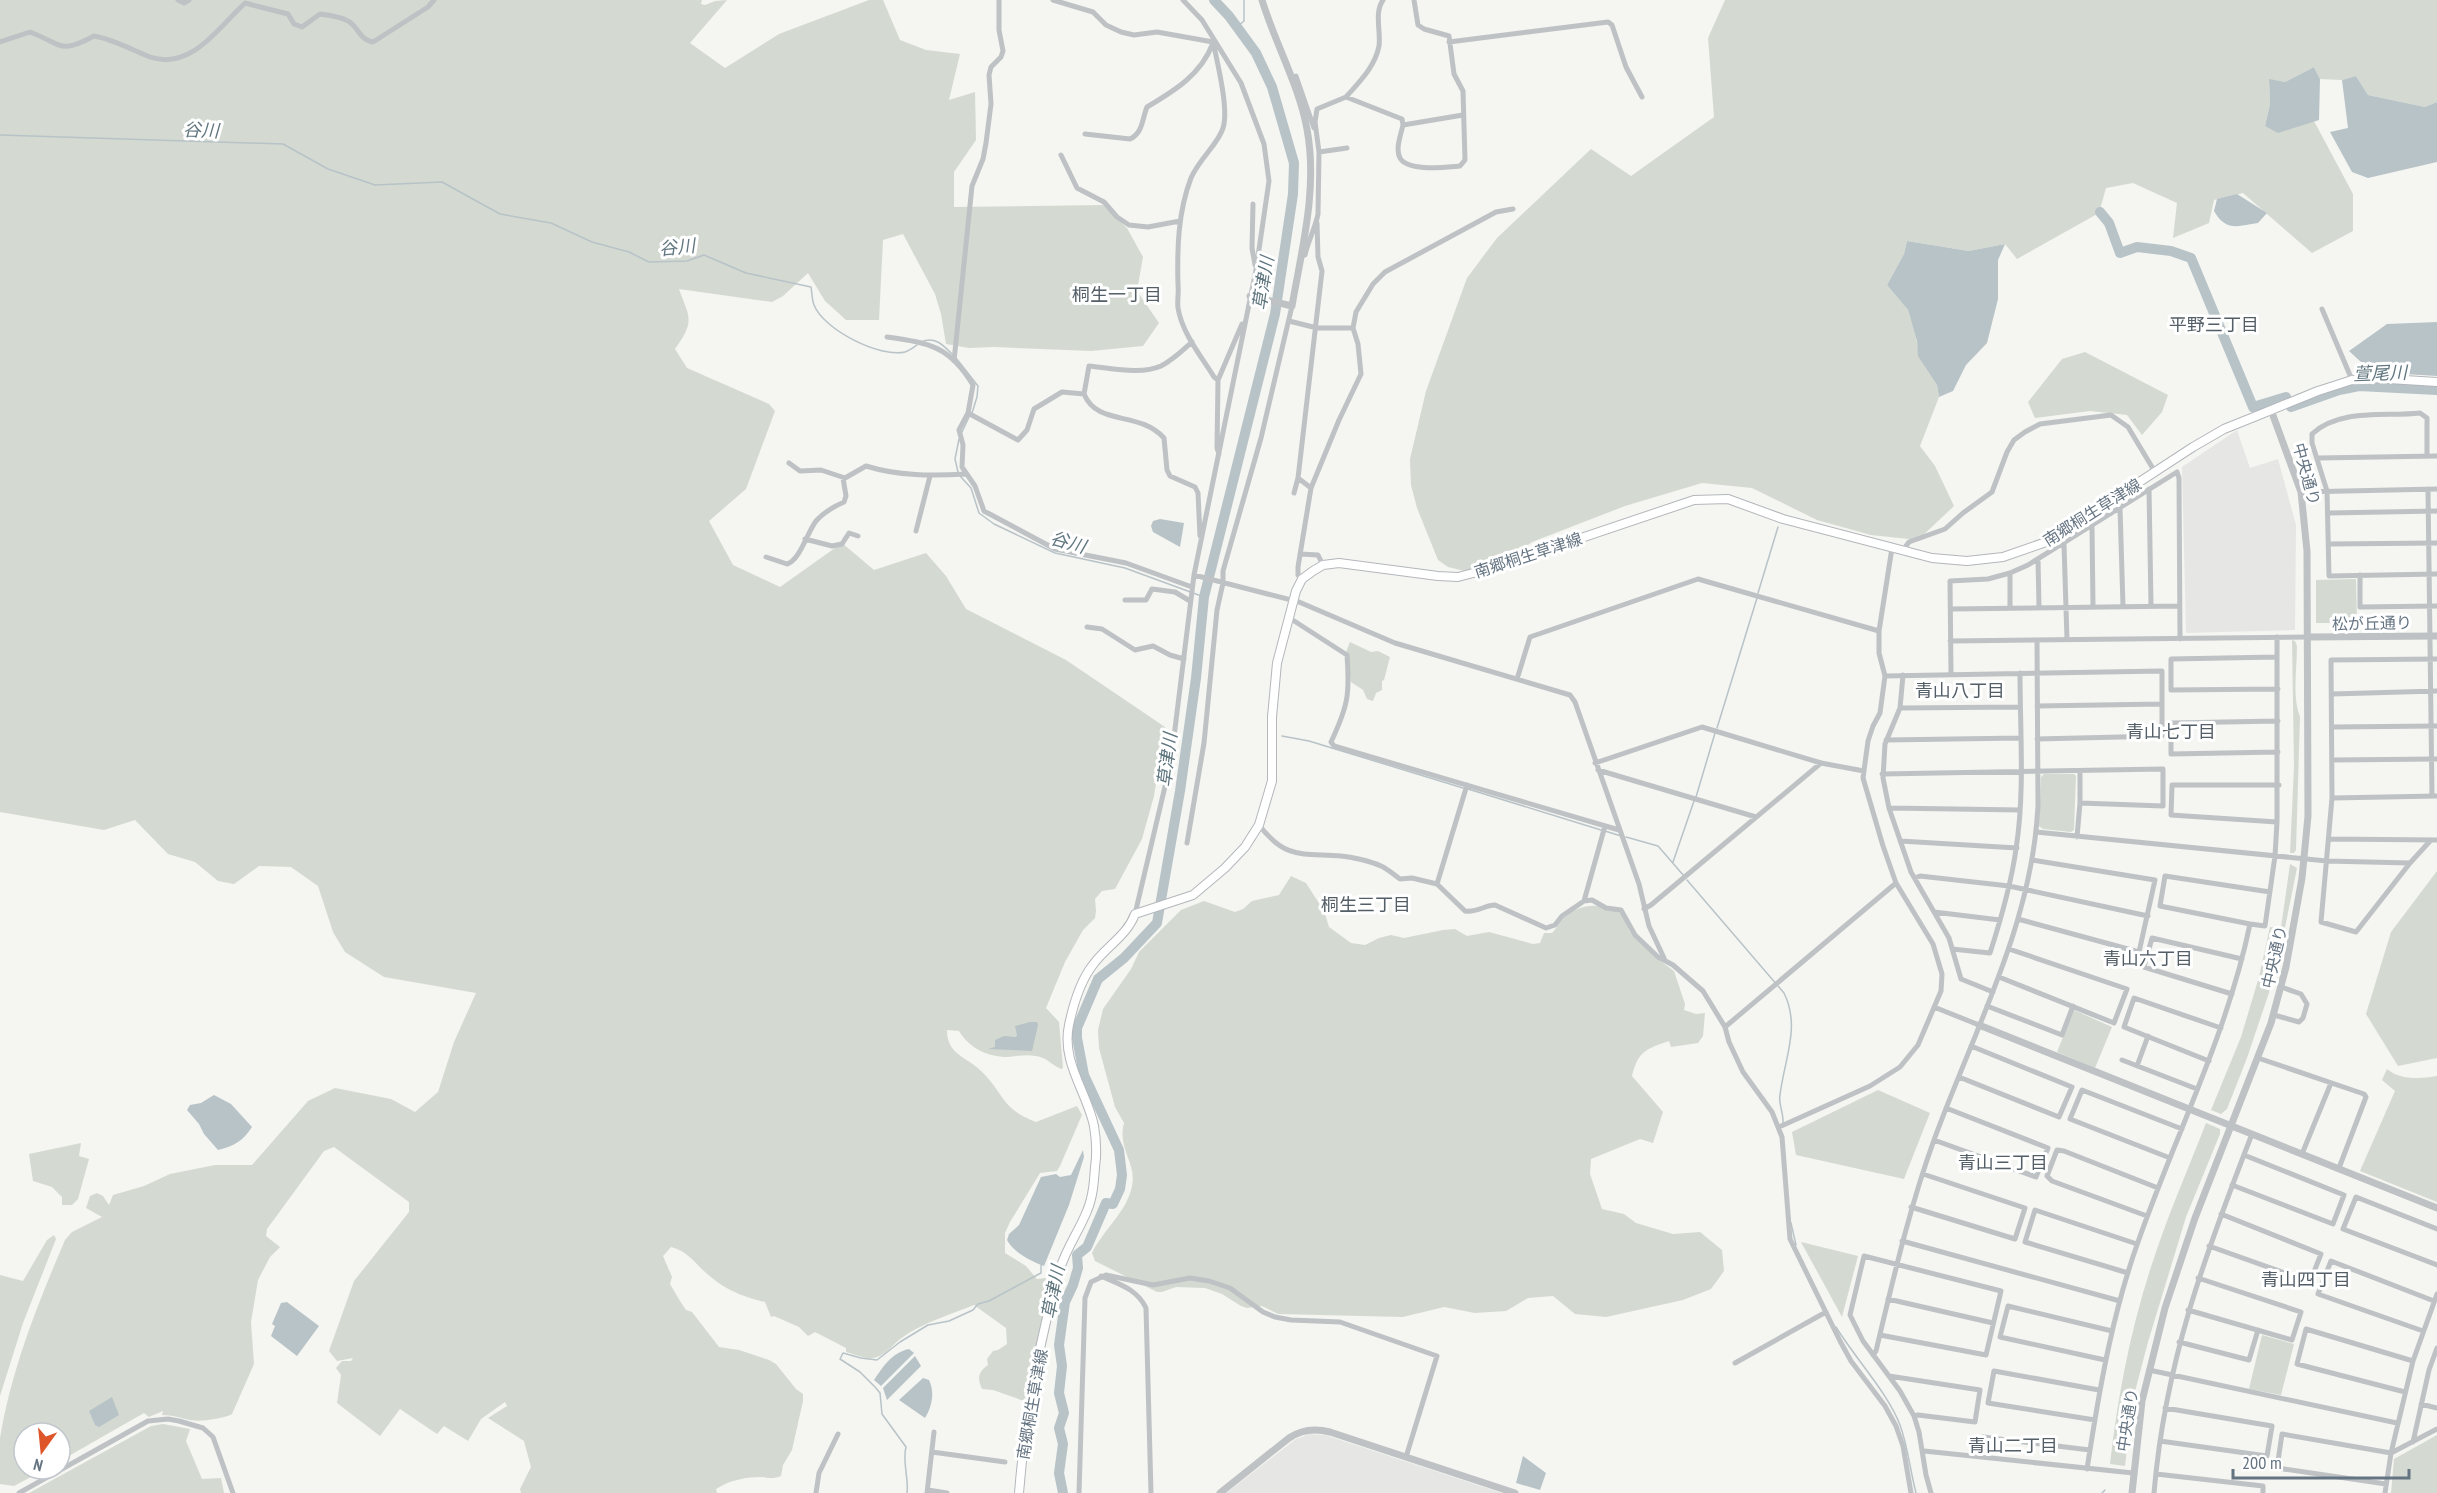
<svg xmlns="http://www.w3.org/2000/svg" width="2437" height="1493" font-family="'PT Sans Narrow','Noto Sans JP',sans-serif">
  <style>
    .built { fill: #e6e7e5 }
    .green { fill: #d4dad1 }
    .water { fill: #b8c3c8 }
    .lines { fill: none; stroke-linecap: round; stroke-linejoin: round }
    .stream { stroke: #b8c3c8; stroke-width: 1.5 }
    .river { stroke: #b8c3c8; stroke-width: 10 }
    .secondary-casing { stroke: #b3b7bc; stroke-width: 10 }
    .minor { stroke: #bec2c5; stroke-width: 5 }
    .tertiary { stroke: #bec2c5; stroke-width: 7 }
    .secondary { stroke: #fff; stroke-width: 8 }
    .labels { text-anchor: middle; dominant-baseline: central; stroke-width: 6; stroke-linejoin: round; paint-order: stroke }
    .street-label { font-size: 16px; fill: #657482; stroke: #fff }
    .water-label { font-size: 18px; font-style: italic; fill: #60767f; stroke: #fff }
    .neighbourhood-label { font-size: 18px; fill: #535e67; stroke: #fff }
  </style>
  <rect width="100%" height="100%" fill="#f5f5f1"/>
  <!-- built -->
  <path class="built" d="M2237 430 2250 468 2278 459 2296 525 2295 630 2186 633 2182 467Z
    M1309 1434 1325 1435 1502 1493H1226L1296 1439Z"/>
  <!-- green -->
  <path class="green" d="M0 0H702L701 4 705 5 715 1 727 0 690 43 725 68 779 34 869 0H883L900 40 926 50 960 54 949 100 975 92 976 140 954 172V207L1103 205 1127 228 1143 257 1137 291 1159 323 1143 346 1091 351 994 347 969 348 946 344 941 314 935 294 903 234 883 240 879 320H846L825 301 808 273 783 296 772 302 679 289C690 319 695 321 675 349L687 368 769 404 775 411 746 489 709 521 733 565 780 587 842 543 874 570 926 553 946 576 966 609 1066 660 1165 727 1154 796 1142 839 1115 889 1102 891 1095 899 1096 911 1095 918 1083 930 1065 962 1046 1008 1059 1022 1063 1068 1061 1069C1052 1065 1046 1057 1036 1056 1026 1054 1017 1056 1007 1057 988 1057 969 1048 959 1031L947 1030C947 1055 966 1056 981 1071 1005 1094 1000 1108 1036 1122L1077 1106 1082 1115 1060 1166 1057 1171 1040 1173 1010 1222 1005 1233V1253L1026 1266 1037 1279 1045 1278 1051 1280 1024 1401 993 1390 982 1389C977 1378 978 1372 988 1365L987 1359 993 1351 998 1350 1007 1344 1006 1328 974 1305C949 1315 922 1323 900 1339 893 1345 883 1357 873 1358 865 1359 854 1354 846 1352V1348L815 1332 808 1336 799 1327 774 1316 771 1317 765 1302C740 1296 724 1289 705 1272 693 1261 687 1251 671 1247L663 1256 672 1277 670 1284 680 1301 686 1310 692 1312 719 1347 739 1350 769 1360 776 1364 796 1389 803 1394V1401L792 1450 783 1465 781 1476C774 1479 769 1478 762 1477 745 1477 730 1480 716 1489L717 1493H521L520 1489 531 1467 524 1441 488 1418 507 1406 505 1402 481 1419 468 1441 444 1426 437 1434 400 1409 380 1436 337 1403 341 1375 336 1368 342 1361H351L353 1358 337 1361 329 1351 354 1281 409 1212V1202L334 1147 324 1151 267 1229 266 1236 280 1247 270 1257 258 1280 251 1322 254 1364 232 1414C223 1419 199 1422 190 1420 180 1418 173 1415 162 1415L163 1411 149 1417 144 1413 60 1461V1433H24V1469H46L14 1486 0 1484C0 1469 0 1453 0 1438 11 1370 38 1303 65 1240L72 1232 102 1217 86 1208 90 1196 97 1193 103 1196 109 1205 113 1195 144 1186 170 1174 215 1165H252L308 1101 335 1088 391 1099 415 1112 438 1092 454 1042 476 993 384 977 345 952 333 932 318 886 291 867 259 866 234 884 218 881 195 862 168 854 135 820 104 830 0 812Z
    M1725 0H2437V102L2425 107 2368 95 2356 76 2342 80 2320 79 2314 67 2285 82 2269 80 2270 104 2265 126 2314 121 2353 194V231L2312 253 2243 193 2214 200 2209 223 2173 238 2177 203 2133 183 2106 188 2099 213 2017 259 2005 244 1969 251 1907 241 1904 254 1887 285 1908 310 1916 337 1919 356 1937 385 1939 397 1920 446 1935 466 1954 506 1918 540 1871 535 1817 520 1752 488 1702 483 1625 506 1532 542 1490 573 1469 572 1448 567 1438 560 1417 508 1411 485 1410 459 1426 391 1467 278 1497 238 1591 149 1631 176 1714 117 1708 38Z
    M2085 352 2168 395 2162 412 2142 435 2127 415 2090 411 2035 418 2028 402 2062 359Z
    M2356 579 2357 623H2316V580Z
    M2292 640 2295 641 2297 646C2297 669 2292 696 2300 717L2296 850 2294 853H2290L2294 767Z
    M1350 642 1371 652 1378 651 1390 657 1384 680 1382 681V690L1376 693 1373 701 1367 699 1363 690 1351 682 1346 652Z
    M2044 774H2074L2076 776 2074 830 2071 832 2043 829 2039 826 2041 777Z
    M2290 864 2297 868 2276 972 2247 1058 2227 1109 2221 1114 2211 1110 2241 1037 2259 977 2270 927 2281 928Z
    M2437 871V1058L2398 1066 2366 1014 2391 932Z
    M1291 876 1306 883 1324 911 1329 927 1351 943 1365 945 1379 938 1391 935 1404 938 1443 930 1455 929 1467 936 1489 932 1533 944 1540 943 1544 933H1552C1557 928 1561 919 1567 915 1585 902 1603 904 1622 914L1630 932 1655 957 1674 971 1685 1004 1684 1010 1696 1014 1705 1013 1703 1036 1698 1043 1671 1047 1669 1041C1646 1049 1638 1051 1632 1076L1663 1112 1653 1143 1640 1139 1591 1159 1590 1174 1602 1209 1624 1214 1636 1223 1673 1234 1700 1232 1722 1250 1724 1271 1711 1289 1683 1300 1606 1317 1575 1314 1553 1296 1528 1298 1506 1311 1475 1313 1444 1307 1403 1317 1278 1314 1262 1306 1247 1308 1241 1306 1222 1294 1205 1288 1176 1287 1162 1292H1157L1095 1261 1092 1253C1103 1230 1127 1212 1132 1186 1137 1163 1117 1149 1124 1123L1115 1107 1099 1048 1098 1030 1103 1009 1131 969 1139 952 1181 910 1204 901 1235 912 1243 909 1252 901 1279 895Z
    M2074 1010 2112 1027 2095 1068 2057 1052Z
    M2387 1069C2400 1080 2419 1079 2437 1076V1202L2360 1171 2395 1091 2382 1080Z
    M1878 1090 1930 1113 1904 1179 1796 1155 1792 1132Z
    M2206 1123 2220 1129V1134L2186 1217 2148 1342 2132 1403 2125 1466 2110 1464C2118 1393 2132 1322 2155 1255 2170 1210 2189 1167 2206 1123Z
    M81 1143 79 1156 89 1159 78 1199 72 1205H62V1197L52 1187 33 1181 29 1154Z
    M54 1235 56 1239 23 1323 0 1396V1275L23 1281 47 1240Z
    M1801 1242 1858 1256 1842 1317Z
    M2262 1335 2294 1344 2281 1395 2249 1389Z
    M163 1424 190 1429 186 1441 202 1479 221 1478 224 1493H29L151 1426Z
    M2437 1435V1493H2391L2394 1459Z"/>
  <!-- water -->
  <path class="water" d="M2314 67 2320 79 2319 120 2278 133 2265 126 2270 104 2269 79 2285 82Z
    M2356 76 2368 95 2425 107 2437 102V162L2368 178 2352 172 2330 132 2348 128 2342 80Z
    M2237 194 2267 213 2258 223C2238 226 2226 232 2214 211L2217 199Z
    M1907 241 1969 251 2005 244 1998 260V299L1987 343 1966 365 1953 391 1939 397 1937 385 1918 356 1917 341 1908 310 1887 285 1904 254Z
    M2437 322V376L2372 372 2349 351 2387 324Z
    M1160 519 1184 523 1180 547 1153 532 1151 526 1153 521Z
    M1030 1022H1037L1038 1025 1032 1051 988 1049 995 1047V1040L1004 1036 1016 1037 1017 1035 1015 1026Z
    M214 1095 231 1104 252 1127C243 1141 234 1146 218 1150L204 1134 199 1124 187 1110 190 1105 201 1103Z
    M1083 1150 1084 1157 1069 1205 1044 1266C1031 1261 1014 1253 1007 1240L1009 1234 1019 1225 1041 1177 1056 1174 1060 1177 1071 1175Z
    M287 1302 319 1326 297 1356 271 1336 275 1326 272 1324 281 1303Z
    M909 1349 914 1353 881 1386 874 1380C883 1367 891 1353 909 1349Z
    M915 1356 921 1366 887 1400 883 1388Z
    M923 1378 929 1380C935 1392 932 1407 925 1418L899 1400Z
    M112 1397 119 1415 99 1427 95 1425 89 1411Z
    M1523 1456 1546 1473 1540 1490 1516 1483Z"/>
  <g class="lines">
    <!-- stream -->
    <path class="stream" d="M1237 27 1244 21V0
      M0 135 283 144 328 169 375 185 442 182 500 214 551 223 592 242 629 252 649 262 687 261 704 255 746 273 811 287C812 293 812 300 814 305 824 330 880 358 905 352 909 351 914 347 917 345
      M921 342C935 336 943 345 952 354
      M956 358 978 386 977 397 972 413
      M962 432 969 417
      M958 472 955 459 959 439
      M960 476 971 488 979 513 994 524 1055 553 1125 568 1204 597
      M1758 593 1778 527
      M1717 728 1757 598
      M1282 736 1309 741 1463 788
      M1468 789 1601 830
      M1696 797 1715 733
      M1605 831 1621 836
      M1626 837 1658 846 1684 876
      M1673 862 1694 801
      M1687 880 1784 993C1801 1027 1784 1060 1780 1095 1778 1104 1784 1113 1783 1123
      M1791 1223 1796 1245
      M1836 1327C1855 1358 1888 1393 1900 1425 1908 1447 1910 1470 1916 1493
      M907 1493C909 1478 902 1462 906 1447L882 1414 880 1393 875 1387 860 1372 840 1359 843 1353 861 1358 877 1360 900 1342 928 1325 949 1321 973 1310 978 1304 989 1301 1041 1273V1265
      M2102 1493 2105 1490"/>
    <!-- river -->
    <path class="river" d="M2100 212 2109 223 2120 253 2137 247 2171 251 2191 258 2253 407 2286 397
      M2291 407 2339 390 2359 386 2437 390
      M1063 1493 1059 1473 1063 1444 1059 1428 1064 1413 1059 1393 1062 1366 1059 1345 1065 1302 1073 1285 1078 1268 1077 1255 1087 1247 1106 1203 1113 1204 1120 1189 1122 1175 1119 1150 1084 1075 1077 1038V1028L1098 979 1124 958 1157 923 1180 791 1196 678 1204 597 1275 314 1293 194 1294 163 1272 87 1256 53 1229 16 1214 0"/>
    <defs>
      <path id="secondary" d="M1019 1493C1025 1418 1039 1341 1060 1269 1066 1249 1079 1231 1087 1211 1093 1197 1094 1182 1095 1167 1097 1154 1096 1138 1094 1126 1087 1092 1061 1062 1069 1025 1073 1006 1080 982 1092 966 1105 947 1127 936 1135 914L1193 895 1225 868 1245 847 1259 825 1272 781V717L1277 663 1296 591 1302 579 1313 571 1323 565 1339 563 1438 576 1458 577 1492 568 1694 500 1728 499 1783 519 1932 558 1967 561 2003 557 2049 541 2193 447 2224 429 2254 417 2318 391 2352 380 2373 378 2437 382"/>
    </defs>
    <!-- secondary casing -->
    <use href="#secondary" class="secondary-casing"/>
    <!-- minor -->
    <path class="minor" d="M178 0 184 3 189 0
      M1053 0 1093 12 1106 25 1121 32 1134 35 1157 32 1213 42
      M1414 0 1418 25 1424 29 1449 36 1454 74 1463 91 1465 160 1460 166C1446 167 1408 172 1400 158 1395 149 1401 134 1403 125L1463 115
      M0 42 30 32C62 44 59 55 94 36 113 39 132 50 150 57 191 71 219 27 245 3L288 14 294 24 302 27 320 14C329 15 340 16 348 21 359 27 359 40 373 42L428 7 434 0
      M1449 42 1608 22 1612 25 1626 67 1642 97
      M1214 46C1218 66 1229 110 1223 128 1219 143 1199 159 1191 178 1178 212 1177 248 1178 285 1179 293 1177 301 1178 308 1182 333 1201 356 1214 377L1218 380
      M1291 78 1296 76 1314 128
      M1346 97C1359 82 1375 67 1379 46 1381 31 1374 13 1383 0
      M1085 134 1130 139C1143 133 1142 119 1147 107 1174 91 1201 75 1213 43
      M1319 152 1347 148
      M1061 155 1077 188 1104 202 1117 217 1129 225 1148 227 1180 221
      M1253 204 1252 248 1255 265
      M1302 256 1305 255C1308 241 1316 226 1318 214L1319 152 1315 122 1317 109 1346 97 1402 119 1403 125
      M2322 309 2352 380
      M1289 321 1317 328H1353
      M887 337C929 343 950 346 973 385L968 413 959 430 963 445 962 467 975 486 984 511 1055 549 1126 563 1192 587
      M1192 342C1183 350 1173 360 1161 366 1141 375 1111 368 1089 366L1084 394C1098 427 1139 410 1164 438L1167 470 1170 476 1195 487 1198 493 1200 536
      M954 361 972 186 983 159 986 143 991 104 989 75 991 67 1001 57 1003 51 999 30V0
      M968 413 1018 440 1027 430 1034 409 1062 392 1084 394
      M1219 454 1217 448 1218 380 1242 324
      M2427 456V418L2420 413C2386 417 2339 408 2312 434V443L2327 491 2329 576 2437 574
      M2318 458 2437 456
      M789 463 800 471 821 470 845 478 866 466C898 476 932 476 966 474
      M1298 478 1311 488
      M2149 489 2151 605
      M2428 489 2432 796
      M2301 492 2437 489
      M1294 493 1298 478 1322 271 1318 257 1317 223
      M2120 508 2123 606
      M2329 513 2437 511
      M2092 526 2093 607
      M916 531 930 476
      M805 539 832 546 842 544 849 533 858 536
      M2064 544 2067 640
      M2329 544 2437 543
      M1909 552 1906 546 1909 542 1945 529 1963 513 1992 492 2007 452 2014 440 2025 432 2040 424 2111 415 2128 427 2155 472
      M1300 554 1318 555 1323 565
      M766 557 787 564C800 560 807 533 816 521 823 513 835 506 844 502L846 496 843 478
      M2038 559 2039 607
      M1194 575 1299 602 1395 643 1570 695 1575 702 1639 884 1649 926 1664 958
      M2360 575V607L2437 606
      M1302 579 1298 575V567L1311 488 1339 420 1361 374 1358 344 1353 328 1356 312 1373 284 1385 272 1496 212 1513 209
      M1125 600H1146L1152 589 1175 592 1190 601
      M2010 608V573
      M1951 609 2179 606
      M1288 617 1347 655C1350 694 1348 706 1331 742L1334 746 1619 830
      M1087 627 1102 629 1135 650 1153 646 1170 655 1184 659
      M1950 641 2308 637
      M2277 657 2171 659V690L2278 689
      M1951 674 1950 581 1988 579 2010 573 2028 565 2177 472 2179 478 2180 639
      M1903 675 1900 708 1885 744 1883 778 1889 808 1911 872 1949 938 1961 979 1993 992
      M1885 676 2162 671V736L2037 739
      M1517 679 1530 637 1698 579 1879 631
      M2332 694 2437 691
      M2037 706 2162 704
      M1900 708 2020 707
      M2278 721 2171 723V754L2278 752
      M2332 727 2437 726
      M1886 740 2021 738
      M2333 760 2437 759
      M1595 763 1702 727 1821 763 1864 771
      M1598 770 1756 817
      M1882 774 2163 769V806L2080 803 2077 837
      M2332 798 2437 796
      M2080 803V771
      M1889 808 2020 810
      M2277 822 2171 815 2172 785H2279
      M1259 825C1286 860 1302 853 1341 856 1352 857 1370 861 1381 866 1388 869 1394 875 1400 879L1412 878 1437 884 1465 911C1477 913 1485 905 1495 905L1546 928 1555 925 1562 916 1584 901 1592 900 1606 908 1621 910 1635 935 1658 957 1673 965 1703 991 1725 1027 1729 1042 1743 1072 1772 1112 1782 1137 1790 1239 1840 1341 1851 1361 1885 1406 1896 1426 1903 1446 1911 1493
      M2036 832 2327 861 2410 863
      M2329 839 2437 840
      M2431 840 2410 863 2356 932 2321 922 2332 798 2331 660 2437 659
      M1900 841 2017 848
      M1187 843 1204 743 1217 610 1223 583V571L1261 438 1292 306
      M1915 878 1920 876 2009 886 2148 916
      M1437 884 1467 785
      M1584 901 1605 826
      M1644 909 1651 905 1821 763
      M1934 912 2000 920
      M1135 914 1171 761 1194 575 1256 270 1269 181 1264 144 1241 83 1202 20 1183 0
      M2018 919 2139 952 2155 880 2032 860
      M2250 924 2160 906 2165 876 2270 892
      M1952 949 1990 953C2001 919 2011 885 2016 849 2025 792 2020 732 2020 673
      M1999 977 2114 1023 2127 989 2009 949
      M2232 994 2144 967 2152 938 2242 959
      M1987 1006 2062 1035 2073 1006
      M1934 1007 1979 1025
      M2274 1015 2299 1022 2303 1018 2307 1004 2301 994 2281 987
      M1725 1027 1896 883
      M2258 1058 2364 1094 2366 1097 2339 1168
      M2122 1060 2197 1089
      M2209 1061 2124 1027 2134 998 2221 1028
      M2137 1066 2148 1036
      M1959 1077 2059 1117 2072 1087 1971 1046
      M1779 1127 1870 1086 1900 1067 1918 1045 1941 991 1942 974 1933 944 1896 883 1883 846 1863 778 1868 741 1873 726 1880 713 1885 676 1879 653V631L1892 548
      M1934 1140 2036 1177 2048 1148 1946 1108
      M2302 1154 2331 1083
      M2170 1158 2070 1119 2082 1090 2182 1129
      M2232 1185 2333 1224 2344 1195 2244 1155
      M1911 1207 2015 1239 2025 1208 1923 1174
      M2147 1216 2052 1181 2047 1176 2057 1150 2064 1151 2158 1188
      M2437 1229 2356 1197 2343 1229 2437 1265
      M1902 1241 2120 1301
      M2209 1246 2310 1282 2321 1254 2221 1214
      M2128 1273 2025 1242 2035 1210 2137 1244
      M1101 1276C1119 1284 1137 1289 1146 1308L1151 1493
      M1888 1299 1993 1323
      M2188 1310 2292 1340 2301 1312 2198 1278
      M2423 1331 2318 1294 2331 1261 2434 1301
      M1880 1335 1986 1355 2001 1291 1864 1256 1850 1315 1863 1341 1900 1391 1914 1416 1919 1432 1926 1475 1931 1493
      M2179 1342 2249 1360 2258 1330
      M1873 1355 1876 1351C1893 1280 1909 1209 1934 1140 1974 1030 2032 925 2038 806L2037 640
      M2105 1360 2000 1337 2008 1306 2112 1331
      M1735 1363 1826 1312
      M2149 1370 2397 1423
      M1889 1376 1980 1390 1975 1422 1918 1415 1914 1416
      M2405 1392 2297 1364 2306 1329 2413 1361
      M2421 1404 2437 1408
      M2095 1420 1988 1403 1994 1371 2099 1390
      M2160 1441 2267 1456 2272 1426 2165 1408
      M2413 1442 2429 1370 2437 1348
      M2090 1450C2101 1380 2114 1309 2138 1242 2175 1136 2227 1035 2250 924L2265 926 2275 856 2277 822V637
      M1924 1451 2133 1473
      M932 1452 1005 1462
      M1980 1457 1983 1437 2090 1450 2087 1469
      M2156 1474 2263 1486V1493
      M2386 1484 2277 1468 2282 1434 2391 1453 2413 1361 2437 1294
      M928 1490 947 1493
      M19 1493 148 1421 168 1419 179 1421 203 1428 213 1437 233 1493
      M816 1493 819 1473 838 1434
      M927 1493 934 1432
      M1079 1493 1085 1298 1091 1282 1106 1275 1153 1285 1190 1278 1209 1281 1230 1288 1263 1312 1275 1317 1291 1320 1340 1322 1437 1356 1406 1457
      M2154 1493C2165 1362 2205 1255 2252 1134
      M2385 1493 2391 1453 2437 1429"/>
    <!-- tertiary -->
    <path class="tertiary" d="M1250 296 1292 306C1302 248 1318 188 1307 129 1299 85 1275 43 1262 0
      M2308 637 2437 636
      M1979 1025 2437 1208
      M1220 1493 1289 1438C1302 1429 1315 1428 1330 1432L1515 1493
      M2132 1493 2142 1401 2165 1308 2195 1218 2271 1023 2286 967 2302 878 2308 816 2307 551 2301 492 2271 410"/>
    <!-- secondary -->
    <use href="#secondary" class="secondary"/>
  </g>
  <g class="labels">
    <!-- street labels -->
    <g class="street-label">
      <text transform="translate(2307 474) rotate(75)">中央通り</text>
      <text transform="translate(2092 512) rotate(-32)">南郷桐生草津線</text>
      <text transform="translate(1528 555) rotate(-18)">南郷桐生草津線</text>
      <text transform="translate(2372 623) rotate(-1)">松が丘通り</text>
      <text transform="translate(2274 957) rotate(-77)">中央通り</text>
      <text transform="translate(1032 1404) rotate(-80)">南郷桐生草津線</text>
      <text transform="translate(2127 1420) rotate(-81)">中央通り</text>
    </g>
    <!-- water labels -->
    <g class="water-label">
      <text transform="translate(201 130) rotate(2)">谷川</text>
      <text transform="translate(677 247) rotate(-6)">谷川</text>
      <text transform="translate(1263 283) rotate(-81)">草津川</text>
      <text transform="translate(2380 373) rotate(-2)">萱尾川</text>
      <text transform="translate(1068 542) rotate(16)">谷川</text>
      <text transform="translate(1167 760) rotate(-83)">草津川</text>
      <text transform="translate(1053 1292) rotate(-79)">草津川</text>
    </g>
    <!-- neighbourhood labels -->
    <g class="neighbourhood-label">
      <text x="1117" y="294">桐生一丁目</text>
      <text x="2214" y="324">平野三丁目</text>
      <text x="1960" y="690">青山八丁目</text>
      <text x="2171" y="731">青山七丁目</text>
      <text x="1366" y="904">桐生三丁目</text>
      <text x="2148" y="958">青山六丁目</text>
      <text x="2003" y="1162">青山三丁目</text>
      <text x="2306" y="1279">青山四丁目</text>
      <text x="2013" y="1445">青山二丁目</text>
    </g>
  </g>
  <!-- north arrow -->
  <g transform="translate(42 1451) rotate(195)"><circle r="28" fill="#ffffff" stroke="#c1c7cd" stroke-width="1.5"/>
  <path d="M0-4.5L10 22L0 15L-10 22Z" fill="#dd5529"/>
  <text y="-9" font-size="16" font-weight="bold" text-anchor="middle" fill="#657482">N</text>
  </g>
  <!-- scale -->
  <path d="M2233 1469v9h176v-9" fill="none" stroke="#657482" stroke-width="3"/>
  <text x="2242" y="1469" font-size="18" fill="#657482" stroke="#ffffff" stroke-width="4.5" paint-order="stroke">200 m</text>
</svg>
